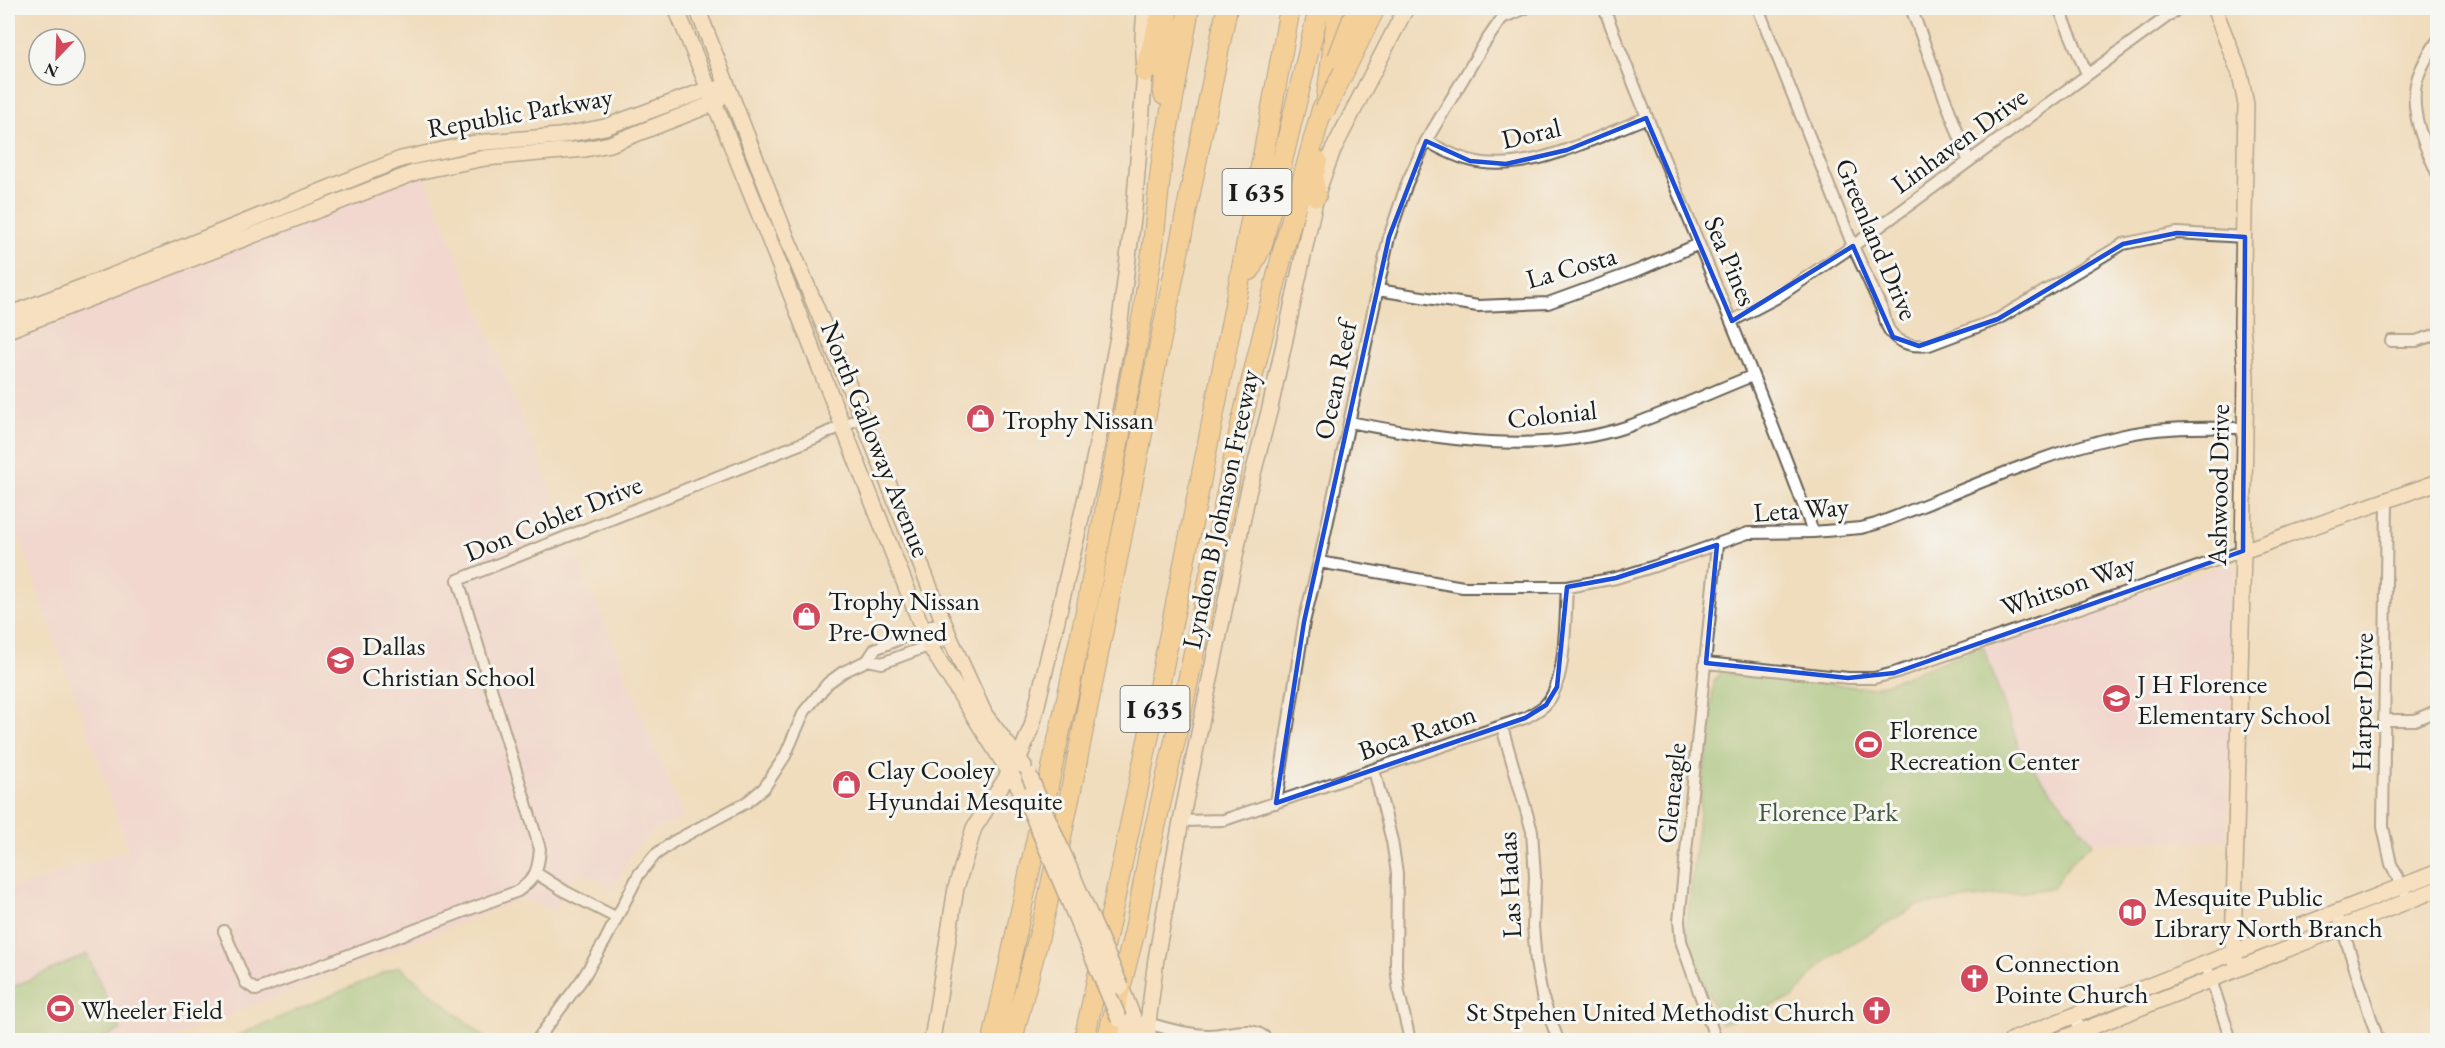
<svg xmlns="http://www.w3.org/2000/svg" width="2445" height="1048" font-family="'EB Garamond',serif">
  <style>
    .built { fill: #f1d0e3 }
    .green { fill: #87c57c; stroke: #52704c; stroke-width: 1.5 }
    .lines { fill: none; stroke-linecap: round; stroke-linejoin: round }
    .street-casing { stroke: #666055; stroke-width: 14 }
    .secondary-casing { stroke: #666055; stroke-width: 18 }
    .highway-casing { stroke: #666055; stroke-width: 22 }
    .street { stroke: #fff; stroke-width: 10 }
    .secondary { stroke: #fce5c4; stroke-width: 15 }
    .highway { stroke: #f8bf6c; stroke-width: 20 }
    .secondary-bridge-casing { stroke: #666055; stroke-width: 18; stroke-linecap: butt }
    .highway-bridge-casing { stroke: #666055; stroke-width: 22; stroke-linecap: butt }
    .secondary-bridge { stroke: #fce5c4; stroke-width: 15 }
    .highway-bridge { stroke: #f8bf6c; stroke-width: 20 }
    .marked { fill: none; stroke: #1d4ed8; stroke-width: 4.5; stroke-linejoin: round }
    .labels { text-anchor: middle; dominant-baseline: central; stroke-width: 6; stroke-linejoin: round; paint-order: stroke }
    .shield { fill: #f6f6f2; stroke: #5d5d5c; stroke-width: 1.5 }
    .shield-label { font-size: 26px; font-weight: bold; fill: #1c1c1c }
    .street-label { font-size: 27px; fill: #1c1c1c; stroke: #f6f6f2 }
    .poi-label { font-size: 27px; fill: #1c1c1c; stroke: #f6f6f2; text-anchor: start }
    .park-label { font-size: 27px; fill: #41573e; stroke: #f6f6f2 }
  </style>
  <rect width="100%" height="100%" fill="#f6f6f2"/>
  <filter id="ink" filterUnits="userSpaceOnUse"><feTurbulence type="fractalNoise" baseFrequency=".0167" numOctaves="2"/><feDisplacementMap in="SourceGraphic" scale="12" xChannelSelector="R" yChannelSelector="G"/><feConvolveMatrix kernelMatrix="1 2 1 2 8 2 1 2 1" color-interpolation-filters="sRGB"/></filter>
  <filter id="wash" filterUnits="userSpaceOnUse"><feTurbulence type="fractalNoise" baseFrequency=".008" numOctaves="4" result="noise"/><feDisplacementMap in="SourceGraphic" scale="24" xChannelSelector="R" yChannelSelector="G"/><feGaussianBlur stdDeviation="1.35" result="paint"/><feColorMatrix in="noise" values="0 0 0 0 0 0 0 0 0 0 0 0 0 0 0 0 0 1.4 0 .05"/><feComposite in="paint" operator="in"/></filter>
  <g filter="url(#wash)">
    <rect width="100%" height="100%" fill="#f0ddbe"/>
    <!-- built -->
    <path class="built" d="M424 174 683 818 655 830 644 839 631 854 614 888 579 870 554 912 523 898 168 1040H8V890L129 850 8 504V340Z
      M2226 565 2235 570 2226 841 2093 843 2021 753 1983 646Z"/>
    <!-- green -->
    <path class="green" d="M1983 646 2021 753 2093 843C2077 855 2062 869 2054 888L1917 905 1833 955 1819 967 1793 998 1721 1024 1688 945 1686 930 1714 681 1721 673 1870 688 1885 684Z
      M87 954 121 1030 97 1040H8V989Z
      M399 966 488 1040H227Z"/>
  </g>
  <g filter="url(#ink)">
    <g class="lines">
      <defs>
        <path id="street" d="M1604 8C1671 184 1749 355 1813 532
          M1758 8 1853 246 1884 314C1887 339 1906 348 1929 345L1998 319 2123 244 2177 233 2245 237
          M1911 8 1968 160
          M2059 8 2087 74
          M2438 40C2430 52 2422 64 2418 77 2407 109 2425 147 2438 175
          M1426 141C1440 148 1453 156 1469 160 1526 176 1593 138 1646 118
          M1378 290 1478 306 1548 303 1639 270 1699 244
          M1732 321 1776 298 1853 246 2179 8
          M2391 341H2416L2438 334
          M1349 422C1441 439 1537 457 1629 426 1671 411 1711 392 1752 376
          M2387 499 2383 827 2391 864 2409 900
          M1319 562 1463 587H1567L1616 578 1655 566 1748 533 1813 532 1861 528 1876 524C1956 494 2036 455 2120 436 2161 426 2202 428 2243 428
          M868 660 882 663 950 638
          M1706 663 1848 678H1874L1894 673 2243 551
          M2384 720H2415L2438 710
          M1502 727 1532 831 1535 877 1533 926 1536 962 1542 996 1558 1040
          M1374 770 1392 841 1397 873 1396 966 1399 993 1410 1040
          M1276 803 1304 622 1319 562 1389 237 1407 183 1426 141 1484 44 1502 18 1526 8
          M1181 821 1224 820 1525 718C1532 714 1540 710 1545 705 1567 684 1565 617 1567 587
          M536 873 566 892 617 918
          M2340 921 2378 1040
          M224 931 246 983 256 990 518 891C536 878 538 871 540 849L458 580 815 438 862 417
          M2206 965 2231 1040
          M2075 1017 2084 1040
          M1148 1023C1167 1029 1188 1035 1209 1035 1229 1035 1252 1023 1268 1040
          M537 1040 583 978 605 941 639 874 655 855 673 842 747 802 764 788 785 756 804 712 828 683 843 672 868 660 875 649 943 621
          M1716 1040 1681 941 1679 921 1717 545"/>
        <path id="secondary" d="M676 8 766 231 929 645 1024 795
          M697 8 782 226 862 417 950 638 985 715 1024 766
          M2214 8 2240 74 2246 105 2242 324 2246 376 2243 551 2233 954 2239 968
          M8 315 109 277 401 159 475 143 559 136 605 127 709 89H718
          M8 330 416 172 485 158 585 149 610 144 715 103 721 97
          M2243 551 2438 482
          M1121 987 1142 1040
          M1119 1019 1126 1040
          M932 1040 956 888 974 828 1019 758 1032 726 1090 480 1118 337 1134 210 1145 72 1143 37 1145 8
          M1148 1040V1023L1156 959 1181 821 1248 493 1270 408 1316 196 1333 150 1406 8
          M2012 1040 2438 872
          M2059 1040 2438 889"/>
        <path id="highway" d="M1145 72 1160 19
          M1164 95 1167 8
          M1326 105 1338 8
          M1316 196 1313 177 1317 161
          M1250 270 1262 245 1319 8
          M993 1040 1087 606 1143 313 1153 245 1161 167 1189 8
          M1012 1040 1046 909 1071 790 1227 8
          M1084 1040C1159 697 1228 353 1290 8
          M1107 1040 1135 930 1148 858 1182 710 1240 429 1283 251 1322 109"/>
      </defs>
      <!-- street casing -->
      <use href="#street" class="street-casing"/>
      <!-- secondary casing -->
      <use href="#secondary" class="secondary-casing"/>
      <!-- highway casing -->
      <use href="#highway" class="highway-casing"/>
      <!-- street -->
      <use href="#street" class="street"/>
      <!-- secondary -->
      <use href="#secondary" class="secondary"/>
      <!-- highway -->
      <use href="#highway" class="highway"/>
      <defs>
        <path id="secondary-bridge" d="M1029 775 1121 987
          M1024 795 1119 1019"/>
        <path id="highway-bridge" d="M1338 58 1357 8
          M1325 110 1375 8"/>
      </defs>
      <!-- secondary-bridge casing -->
      <use href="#secondary-bridge" class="secondary-bridge-casing"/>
      <!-- highway-bridge casing -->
      <use href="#highway-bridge" class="highway-bridge-casing"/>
      <!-- secondary-bridge -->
      <use href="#secondary-bridge" class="secondary-bridge"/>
      <!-- highway-bridge -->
      <use href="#highway-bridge" class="highway-bridge"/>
    </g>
  </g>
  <!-- marked area -->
  <path d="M0 0H2445V1048H0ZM1646 118 1732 321 1853 246 1893 337 1919 346 1998 319 2123 244 2177 233 2245 237 2243 551 1894 673 1848 678 1706 663 1717 545 1616 578 1567 587 1557 687 1546 705 1525 718 1276 803 1304 622 1389 237 1426 141 1470 161 1506 164 1567 150Z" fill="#f0ddbe" fill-opacity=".55" fill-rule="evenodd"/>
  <path class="marked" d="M1646 118 1732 321 1853 246 1893 337 1919 346 1998 319 2123 244 2177 233 2245 237 2243 551 1894 673 1848 678 1706 663 1717 545 1616 578 1567 587 1557 687 1546 705 1525 718 1276 803 1304 622 1389 237 1426 141 1470 161 1506 164 1567 150Z"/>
  <!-- icons -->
  <defs>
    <symbol id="shop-disc" viewBox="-11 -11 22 22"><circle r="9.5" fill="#d1495b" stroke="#f6f6f2"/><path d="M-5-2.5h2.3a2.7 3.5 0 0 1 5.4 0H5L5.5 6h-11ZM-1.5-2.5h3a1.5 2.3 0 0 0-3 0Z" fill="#fff"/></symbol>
    <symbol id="school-disc" viewBox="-11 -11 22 22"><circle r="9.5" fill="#d1495b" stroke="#f6f6f2"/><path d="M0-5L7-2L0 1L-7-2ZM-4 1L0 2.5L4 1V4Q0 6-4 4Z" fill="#fff"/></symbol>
    <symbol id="stadium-disc" viewBox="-11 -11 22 22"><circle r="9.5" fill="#d1495b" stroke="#f6f6f2"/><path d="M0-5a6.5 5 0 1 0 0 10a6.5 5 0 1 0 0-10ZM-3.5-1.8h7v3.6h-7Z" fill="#fff"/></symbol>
    <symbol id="library-disc" viewBox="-11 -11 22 22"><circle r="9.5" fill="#d1495b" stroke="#f6f6f2"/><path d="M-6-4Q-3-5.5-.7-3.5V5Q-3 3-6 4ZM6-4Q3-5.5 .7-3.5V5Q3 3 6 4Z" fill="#fff"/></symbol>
    <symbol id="church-disc" viewBox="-11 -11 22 22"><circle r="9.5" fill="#d1495b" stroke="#f6f6f2"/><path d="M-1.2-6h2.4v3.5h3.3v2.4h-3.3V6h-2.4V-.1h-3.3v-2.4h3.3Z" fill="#fff"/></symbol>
  </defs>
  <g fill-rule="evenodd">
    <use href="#shop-disc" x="964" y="402" width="33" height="33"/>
    <use href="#shop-disc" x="790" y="600" width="33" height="33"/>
    <use href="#school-disc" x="324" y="644" width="33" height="33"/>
    <use href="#school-disc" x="2100" y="682" width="33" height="33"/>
    <use href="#stadium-disc" x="1852" y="728" width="33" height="33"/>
    <use href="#shop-disc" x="830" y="768" width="33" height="33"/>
    <use href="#library-disc" x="2116" y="896" width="33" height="33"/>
    <use href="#church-disc" x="1958" y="962" width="33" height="33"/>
    <use href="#stadium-disc" x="44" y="992" width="33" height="33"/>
    <use href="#church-disc" x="1860" y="994" width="33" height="33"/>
  </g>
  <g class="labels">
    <!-- shield labels -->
    <g class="shield">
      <rect x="1222.5" y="169" width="69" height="46" rx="4.5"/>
      <rect x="1120.5" y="686" width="69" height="46" rx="4.5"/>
    </g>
    <g class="shield-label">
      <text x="1257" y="192">I 635</text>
      <text x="1155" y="709">I 635</text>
    </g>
    <!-- street labels -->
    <g class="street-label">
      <text transform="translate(520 112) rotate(-10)">Republic Parkway</text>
      <text transform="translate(1531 133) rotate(-13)">Doral</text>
      <text transform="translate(1959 140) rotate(-36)">Linhaven Drive</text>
      <text transform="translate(1877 239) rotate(67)">Greenland Drive</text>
      <text transform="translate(1731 261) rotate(67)">Sea Pines</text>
      <text transform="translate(1571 267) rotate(-16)">La Costa</text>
      <text transform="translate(1335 380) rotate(-78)">Ocean Reef</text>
      <text transform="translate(1552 414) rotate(-6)">Colonial</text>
      <text transform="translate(876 439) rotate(68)">North Galloway Avenue</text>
      <text transform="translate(2218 485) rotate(-89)">Ashwood Drive</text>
      <text transform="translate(1220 509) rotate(-78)">Lyndon B Johnson Freeway</text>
      <text transform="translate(1801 509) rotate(-4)">Leta Way</text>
      <text transform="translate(553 518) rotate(-22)">Don Cobler Drive</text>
      <text transform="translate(2068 585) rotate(-19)">Whitson Way</text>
      <text transform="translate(2362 702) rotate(-89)">Harper Drive</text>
      <text transform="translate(1417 732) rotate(-19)">Boca Raton</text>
      <text transform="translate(1671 793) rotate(-84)">Gleneagle</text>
      <text transform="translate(1509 885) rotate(-93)">Las Hadas</text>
    </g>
    <!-- poi labels -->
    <g class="poi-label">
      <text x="1002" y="419">Trophy Nissan</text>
      <text x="828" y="600">Trophy Nissan<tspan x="828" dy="31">Pre-Owned</tspan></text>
      <text x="362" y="645">Dallas<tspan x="362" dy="31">Christian School</tspan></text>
      <text x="2137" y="683">J H Florence<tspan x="2137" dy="31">Elementary School</tspan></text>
      <text x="1889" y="729">Florence<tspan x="1889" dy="31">Recreation Center</tspan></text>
      <text x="867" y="769">Clay Cooley<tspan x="867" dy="31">Hyundai Mesquite</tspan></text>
      <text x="2154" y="896">Mesquite Public<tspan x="2154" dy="31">Library North Branch</tspan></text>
      <text x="1995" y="962">Connection<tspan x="1995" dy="31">Pointe Church</tspan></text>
      <text x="81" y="1009">Wheeler Field</text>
      <text x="1855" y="1011" text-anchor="end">St Stpehen United Methodist Church</text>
    </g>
    <!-- park labels -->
    <g class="park-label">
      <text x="1828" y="811">Florence Park</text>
    </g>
  </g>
  <!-- margin -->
  <rect width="2445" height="1048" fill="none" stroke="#f6f6f2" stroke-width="30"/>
  <!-- north arrow -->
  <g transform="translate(57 57) rotate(203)"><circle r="28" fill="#f6f6f2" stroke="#9f9f9c" stroke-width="1.5"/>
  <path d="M0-4.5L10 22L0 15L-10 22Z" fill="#d1495b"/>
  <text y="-9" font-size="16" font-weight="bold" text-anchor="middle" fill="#1c1c1c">N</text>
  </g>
</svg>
